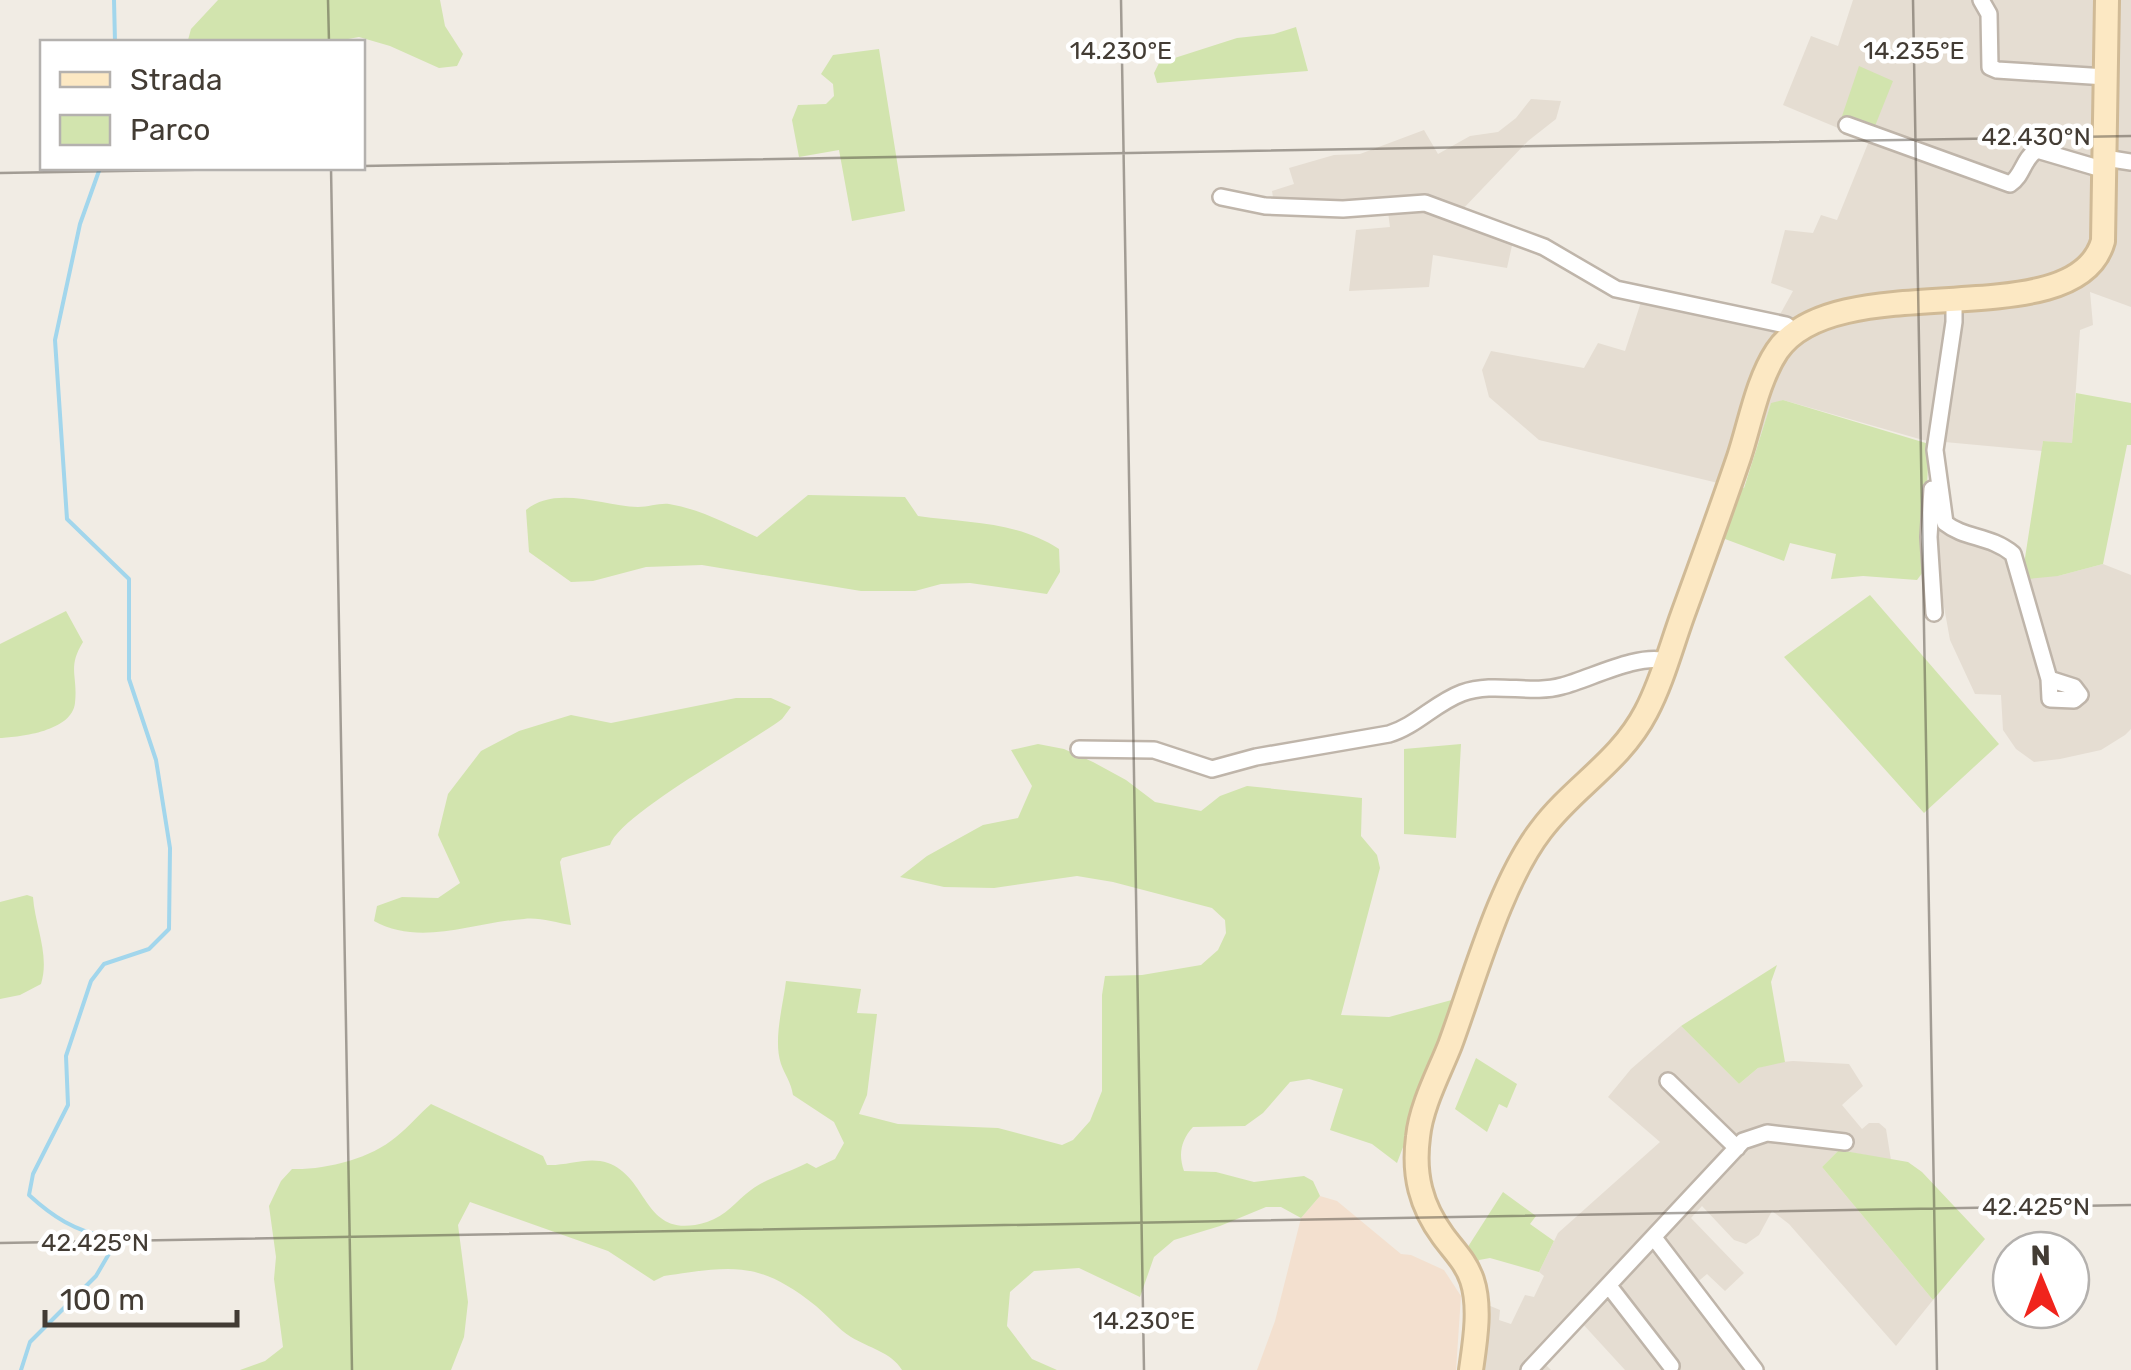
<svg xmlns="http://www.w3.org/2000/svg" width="2131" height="1370" font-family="Rubik,sans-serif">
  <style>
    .residential { fill: #e5ddd2 }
    .commercial { fill: #f3e0cf }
    .green { fill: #d2e4ae }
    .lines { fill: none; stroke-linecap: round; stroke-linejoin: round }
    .stream { stroke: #a2d6ec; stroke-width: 4 }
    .street-casing { stroke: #bfb5aa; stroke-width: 20 }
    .secondary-casing { stroke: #d0ba96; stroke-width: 28 }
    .street { stroke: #fff; stroke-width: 15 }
    .secondary { stroke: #fce8c3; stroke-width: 22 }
    .ticks { fill: none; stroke: #433c34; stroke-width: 2.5; stroke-opacity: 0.45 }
    .ticks-label { font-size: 25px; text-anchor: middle; fill: #433c34; stroke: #fff; stroke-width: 9; stroke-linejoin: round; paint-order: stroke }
  </style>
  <rect width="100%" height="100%" fill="#f1ece4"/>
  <!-- residential -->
  <path class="residential" d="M1853 0H2131V307L2090 292 2093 325 2080 330 2072 444 2043 441 2042 451 1923 440 1783 400 1771 404 1743 489 1539 440 1489 397 1482 370 1491 351 1584 368 1598 343 1625 351 1642 299 1773 327 1793 291 1771 283 1785 230 1813 233 1821 215 1837 220 1869 141 1783 105 1811 36 1838 46Z
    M1531 99 1561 101 1556 119 1528 141 1460 212 1513 241 1507 268 1433 255 1429 287 1349 291 1356 230 1390 227 1387 204H1274L1272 191 1294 184 1289 168 1334 155 1360 154 1424 130 1438 154 1470 136 1498 132 1516 118Z
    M1946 522 1978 533 2023 571 2058 576 2103 564 2131 575V729L2125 735 2101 750 2060 759 2034 762 2016 749 2003 730 2001 695 1975 694 1950 640 1939 579 1937 532Z
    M1681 1026 1739 1084 1758 1068 1774 1063 1793 1061 1849 1064 1863 1086 1842 1105 1862 1129 1869 1123H1879L1886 1129 1891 1160 1839 1150 1822 1167 1933 1300 1896 1346 1789 1224 1772 1211 1759 1235 1746 1244 1734 1240 1702 1206 1691 1218 1744 1273 1725 1291 1707 1274 1694 1285 1760 1370H1625L1581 1322 1543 1362 1551 1370H1478L1483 1303 1500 1310 1499 1320 1511 1324 1525 1295 1534 1297 1544 1276 1539 1272 1558 1233 1660 1142 1608 1097 1631 1069Z"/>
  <!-- commercial -->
  <path class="commercial" d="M1320 1196 1337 1201 1401 1254 1411 1255 1444 1270 1461 1296 1456 1370H1257L1275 1321 1301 1218Z"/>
  <!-- green -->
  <path class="green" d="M218 0H440L445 26 463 54 457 66 439 68 390 46 359 37 332 42H179L188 40 191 29Z
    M1296 27 1308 71 1157 83 1154 73 1159 63 1237 38 1274 34Z
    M879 49 905 211 852 221 839 150 799 157 792 120 798 105 826 104 834 96 833 84 821 74 833 55Z
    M1859 66 1893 81 1873 131 1841 119Z
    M2076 393 2131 403V445H2127L2103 564 2058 576 2028 579 2023 571 2043 441 2072 443Z
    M1783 400 1929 444 1923 572 1917 580 1863 576 1831 579 1836 554 1790 543 1784 561 1725 539 1712 543 1732 486 1744 488 1771 403Z
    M808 495 905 497 918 516C967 523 1017 521 1059 549L1060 572 1047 594 970 583 941 584 915 591H861L702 565 646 567 593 581 571 582 529 552 526 510C556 485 602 506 638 507 649 507 659 503 669 504 700 509 729 525 757 537Z
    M1870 595 1999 744 1924 813 1784 657Z
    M66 611 83 642C67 668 78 675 75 703 72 731 21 737 0 738V644Z
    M736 698H771L791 707 782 719C749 744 620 814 610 845L562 858 560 862 571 925C556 923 539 917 524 919 475 922 420 947 374 921L377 906 402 897 438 898 460 883 438 835 448 794 481 751 519 731 571 715 611 723Z
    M1038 744 1064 749 1093 762 1126 780 1155 802 1201 811 1220 796 1247 786 1362 798 1361 836 1377 855 1380 868 1341 1015 1389 1017 1459 998 1397 1163 1372 1144 1330 1130 1343 1089 1309 1079 1290 1082 1263 1113 1245 1126 1193 1127C1181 1140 1178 1154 1184 1171L1216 1172 1254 1182 1304 1176 1313 1181 1320 1196 1301 1218 1281 1207H1266L1220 1226 1174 1240 1154 1257 1140 1297 1079 1268 1034 1271 1010 1292 1007 1326 1032 1359 1057 1370H902C891 1352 869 1348 851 1337 838 1329 828 1316 816 1306 758 1260 733 1266 664 1276L654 1281 608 1251 470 1202 458 1225 468 1302 464 1337 451 1370H240L265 1361 283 1347 274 1279 276 1257 269 1206 281 1181 292 1169C325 1170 370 1159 396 1137 409 1127 419 1114 431 1104L543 1156 547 1165C568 1166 588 1156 608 1163 650 1178 643 1242 707 1222 726 1216 736 1201 751 1190 767 1178 790 1172 807 1163L816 1168 835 1159 844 1143 834 1122 793 1095C791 1082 785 1075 781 1064 773 1040 783 1006 786 981L861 989 857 1013 877 1014 867 1095 859 1114 898 1124 998 1128 1062 1145 1073 1140 1090 1121 1102 1091V995L1105 976 1142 975 1201 965 1218 950 1226 933 1225 920 1212 908 1113 882 1077 876 994 888 944 887 900 877 927 856 983 825 1018 818 1032 786 1011 750Z
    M1461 744 1456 838 1404 834V749Z
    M27 895 33 897C35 926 50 955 41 984L20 995 0 999V902Z
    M1777 965 1771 982 1785 1062 1758 1068 1739 1084 1681 1026Z
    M1476 1058 1517 1084 1507 1108 1499 1104 1487 1132 1455 1109Z
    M1839 1150 1908 1162 1922 1172 1985 1239 1933 1300 1822 1167Z
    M1503 1192 1536 1216 1530 1224 1554 1241 1539 1272 1490 1258 1479 1260 1477 1266 1464 1253Z"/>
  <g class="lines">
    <!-- stream -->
    <path class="stream" d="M114 0 115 42
      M21 1370 30 1342 96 1276 110 1252 107 1237C75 1231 53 1217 29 1195L33 1174 68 1105 66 1056 91 981 104 964 149 949 169 929 170 848 156 760 129 679V579L67 519 55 340 80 224 100 168"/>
    <defs>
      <path id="street" d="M1981 0 1989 14 1990 67 1997 70 2106 77
        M1847 125 2010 184C2023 176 2023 158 2037 150L2105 170
        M2105 158 2131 162
        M1221 197 1265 206 1343 209 1425 203 1544 247 1616 289 1786 325 1795 332
        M1954 300V322L1935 450 1945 523C1965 539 1990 535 2013 554L2049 679 2074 687 2080 695 2074 700 2050 699 2049 679
        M1932 489 1929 537 1934 613
        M1079 749 1154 750 1212 769 1256 757 1389 734C1416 726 1435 703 1462 693 1495 681 1530 695 1562 686 1590 679 1638 653 1666 661
        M1668 1081 1737 1148
        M1655 1239 1755 1370
        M1609 1286 1671 1366
        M1529 1370 1743 1141 1767 1133 1845 1142"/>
      <path id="secondary" d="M1471 1370C1475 1342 1481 1307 1472 1280 1466 1262 1454 1251 1443 1236 1421 1206 1413 1175 1418 1137 1421 1106 1439 1073 1450 1045 1474 980 1500 883 1541 830 1573 787 1620 762 1646 712 1662 682 1671 647 1683 614 1702 562 1721 510 1739 457 1750 424 1757 381 1777 351 1837 263 2076 339 2103 241L2107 0"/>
    </defs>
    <!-- street casing -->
    <use href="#street" class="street-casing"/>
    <!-- secondary casing -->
    <use href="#secondary" class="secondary-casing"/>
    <!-- street -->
    <use href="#street" class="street"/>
    <!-- secondary -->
    <use href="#secondary" class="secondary"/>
  </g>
  <!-- ticks -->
  <path class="ticks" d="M328 0 329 42M1121 0 1144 1370M1913 0 1937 1370M362 166 2131 136M331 168 352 1370M0 173 299 168M0 1243 2131 1205"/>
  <g class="ticks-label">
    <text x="1121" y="59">14.230°E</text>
    <text x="1914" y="59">14.235°E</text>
    <text x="2036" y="145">42.430°N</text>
    <text x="2036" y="1215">42.425°N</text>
    <text x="95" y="1251">42.425°N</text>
    <text x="1144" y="1329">14.230°E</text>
  </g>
  <!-- legend -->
  <rect x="40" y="40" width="325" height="130" fill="#ffffff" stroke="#b4b1ae" stroke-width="2.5"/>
  <rect x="60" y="72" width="50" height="15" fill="#fce8c3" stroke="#b4b1ae" stroke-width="2.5"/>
  <text x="130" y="90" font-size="30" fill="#433c34">Strada</text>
  <rect x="60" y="115" width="50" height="30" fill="#d2e4ae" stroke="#b4b1ae" stroke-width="2.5"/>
  <text x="130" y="140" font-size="30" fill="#433c34">Parco</text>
  <!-- north arrow -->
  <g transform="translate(2041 1280) rotate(359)"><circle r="48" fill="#ffffff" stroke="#b4b1ae" stroke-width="2.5"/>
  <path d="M0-8L18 38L0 25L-18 38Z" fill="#f0241c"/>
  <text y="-15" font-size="28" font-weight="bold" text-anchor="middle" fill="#433c34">N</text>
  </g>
  <!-- scale -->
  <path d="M45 1310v15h192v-15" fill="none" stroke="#433c34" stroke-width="5"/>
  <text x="60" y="1310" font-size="30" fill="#433c34" stroke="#ffffff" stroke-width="8" paint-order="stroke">100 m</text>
</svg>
